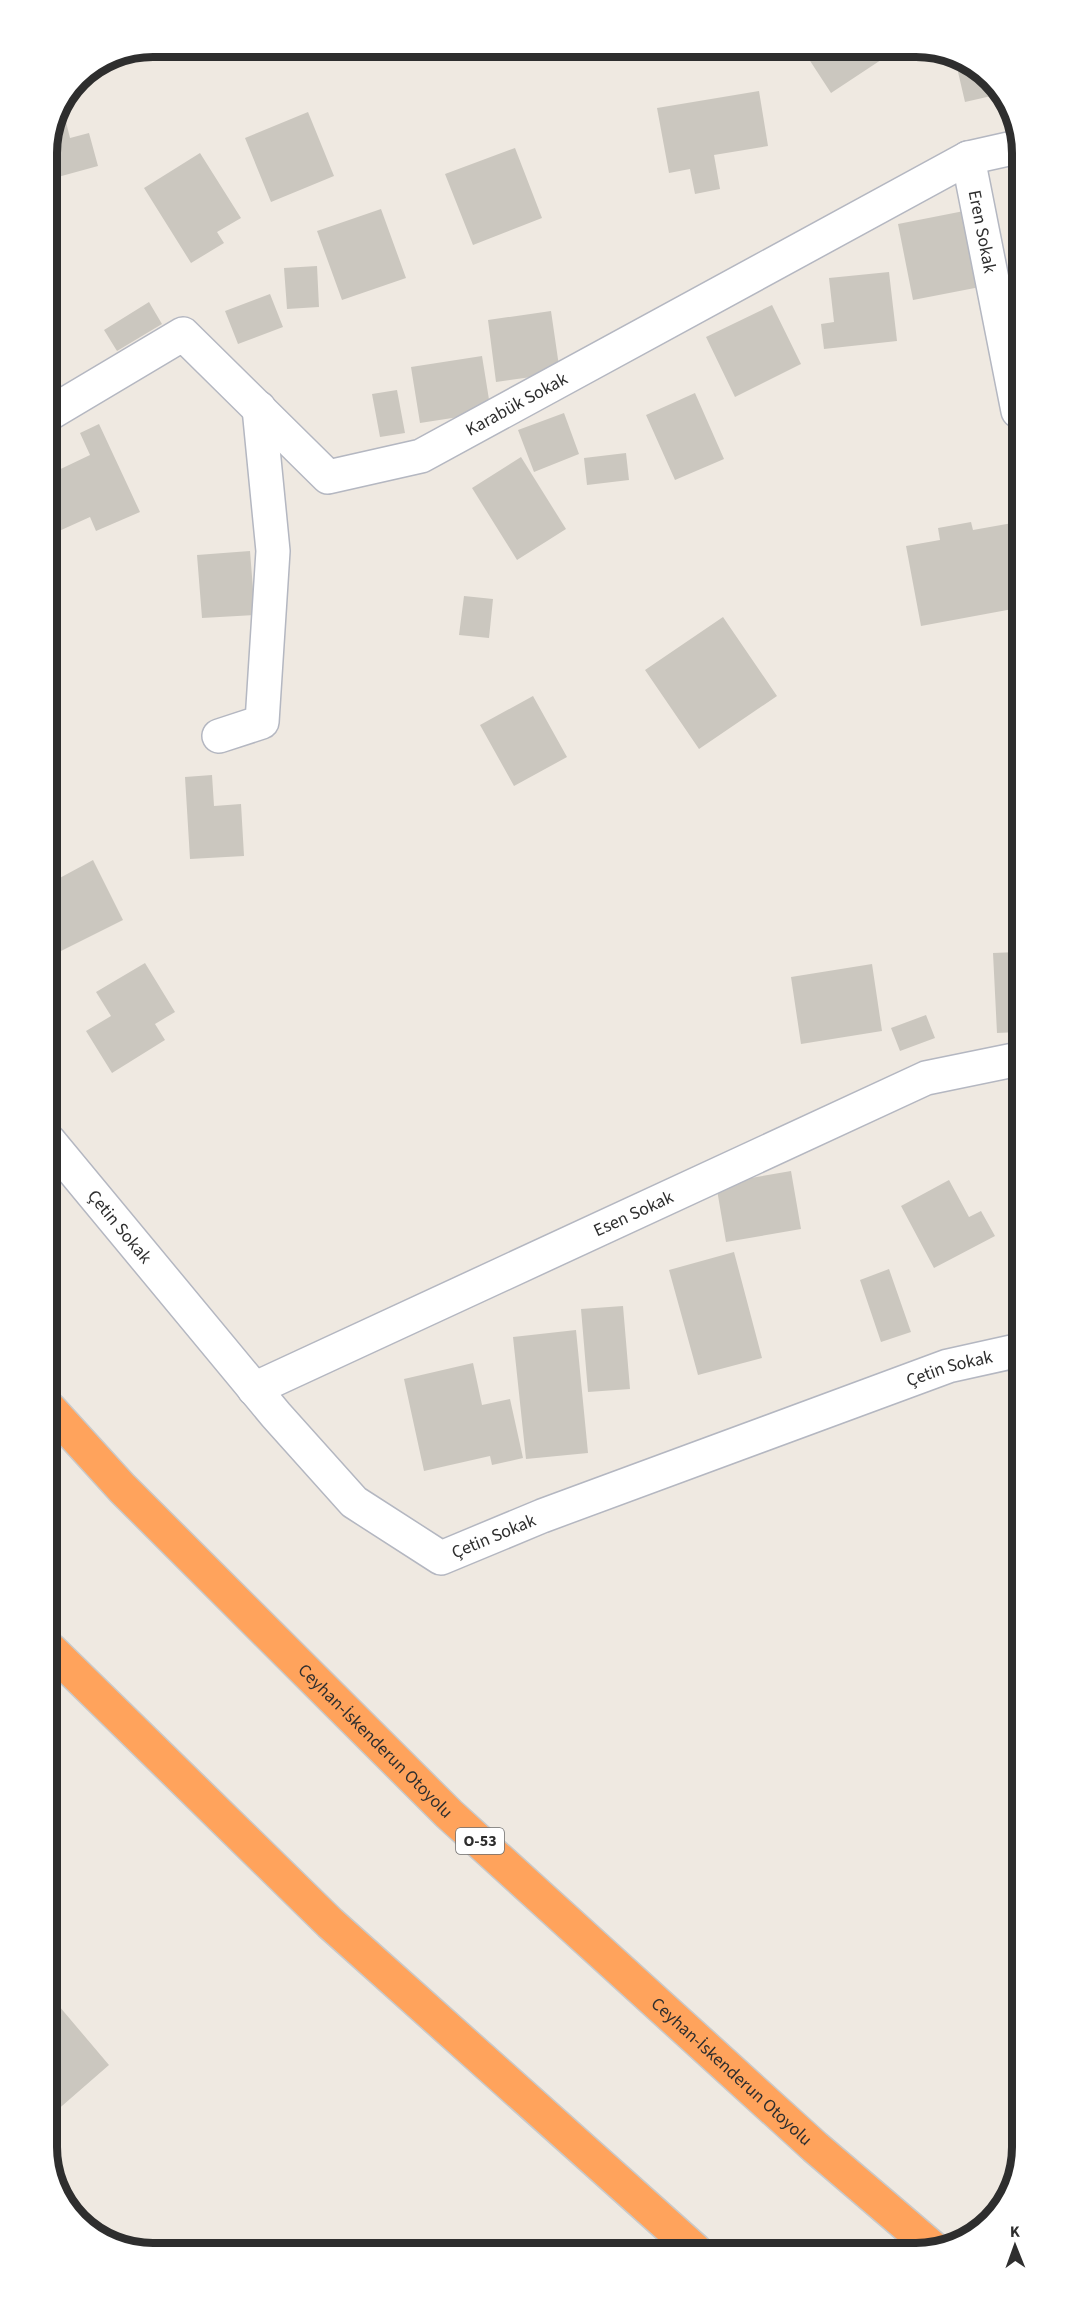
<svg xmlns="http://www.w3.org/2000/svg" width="1069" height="2300" font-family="'Source Sans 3',sans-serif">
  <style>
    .building { fill: #cbc7bf }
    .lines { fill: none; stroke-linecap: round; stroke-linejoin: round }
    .minor-casing { stroke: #b4b7c1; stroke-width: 36 }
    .motorway-casing { stroke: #c9c9c9; stroke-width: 36 }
    .minor { stroke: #fff; stroke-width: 33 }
    .motorway { stroke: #ffa35c; stroke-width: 33 }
    .labels { text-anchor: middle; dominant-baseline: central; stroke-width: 4.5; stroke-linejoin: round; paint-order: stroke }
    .shield { fill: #fff; stroke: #6d6d6d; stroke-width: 1.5 }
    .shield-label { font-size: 16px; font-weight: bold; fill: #2e2e2e }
    .street-label { font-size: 18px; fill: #2e2e2e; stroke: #fff }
    .rim { fill: none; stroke: #2e2e2e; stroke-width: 8 }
  </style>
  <rect width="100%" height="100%" fill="#efe9e1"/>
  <!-- building -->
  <path class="building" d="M229 47H247L233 54Z
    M801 47H886L890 54 831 93Z
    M896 47H914L899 54Z
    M955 59 981 68 1000 94 965 102Z
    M759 91 768 146 714 155 720 189 695 194 690 169 669 173 657 108Z
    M63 110 70 138 89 133 98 166 47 180V146Z
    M308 112 334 176 271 202 245 138Z
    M515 148 542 218 473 245 445 174Z
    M200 153 241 218 217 232 224 243 191 263 144 188Z
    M381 209 406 278 342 300 317 231Z
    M964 211 980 287 913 300 898 224Z
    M317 266 319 307 287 309 284 268Z
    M889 272 897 341 824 349 821 324 834 322 829 278Z
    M270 294 283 327 238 344 225 311Z
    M149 302 162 324 117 351 104 330Z
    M772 305 801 364 735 397 706 337Z
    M551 311 560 373 496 382 488 320Z
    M47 332 55 348 47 352Z
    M482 356 491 412 420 423 411 367Z
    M397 390 405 433 380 437 372 394Z
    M695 393 724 459 675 480 646 415Z
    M564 413 579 454 534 472 518 430Z
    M99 424 140 512 96 531 90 517 48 536V475L90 455 80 433Z
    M626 453 629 480 587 485 584 458Z
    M521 457 566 529 517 560 472 488Z
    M971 522 973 530 1018 522V608L921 626 906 546 940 540 938 528Z
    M250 551 255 615 202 618 197 555Z
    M464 596 493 599 489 638 459 635Z
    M723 617 777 696 699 749 645 670Z
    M533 696 567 757 514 786 480 725Z
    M212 775 214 806 241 804 244 856 190 859 185 777Z
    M93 860 123 920 49 957V889L58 884 56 880Z
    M1019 952V1032L997 1033 993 953Z
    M145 963 175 1012 155 1024 165 1040 112 1073 86 1031 111 1016 96 992Z
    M872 964 882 1031 801 1044 791 977Z
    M926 1015 935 1038 900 1051 891 1028Z
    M791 1171 801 1229 726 1242 716 1184Z
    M949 1180 969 1217 981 1211 995 1236 934 1268 901 1206Z
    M734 1252 762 1358 698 1375 669 1270Z
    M889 1269 911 1332 881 1342 860 1280Z
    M623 1306 630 1389 588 1392 581 1309Z
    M576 1330 588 1453 526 1459 513 1337Z
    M473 1363 482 1405 510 1399 523 1458 492 1465 490 1456 424 1471 404 1379Z
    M59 2006 109 2065 55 2112 52 2108V2012Z"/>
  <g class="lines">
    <defs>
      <g id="minor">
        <path id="s1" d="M968 158 1018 411"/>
        <path id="s2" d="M47 415 183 334 328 477 421 456 968 158 1017 147"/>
        <path d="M219 736 262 722 273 551 259 408"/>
        <path id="s3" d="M49 1141 276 1415 354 1502 441 1558 542 1516 948 1366 1020 1350"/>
        <path id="s4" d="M254 1389 926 1078 1019 1059"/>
      </g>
      <g id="motorway">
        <path id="s5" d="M50 1409 122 1488 449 1814 815 2147 933 2248"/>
        <path d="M51 1650 330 1923 695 2250"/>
      </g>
    </defs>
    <!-- minor casing -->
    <use href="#minor" class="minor-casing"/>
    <!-- motorway casing -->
    <use href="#motorway" class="motorway-casing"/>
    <!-- minor -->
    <use href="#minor" class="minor"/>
    <!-- motorway -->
    <use href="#motorway" class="motorway"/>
  </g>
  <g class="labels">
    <!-- shield labels -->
    <rect class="shield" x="456" y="1828" width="48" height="26" rx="4.5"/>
    <g class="shield-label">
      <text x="480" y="1841">O-53</text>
    </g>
    <!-- street labels -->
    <g class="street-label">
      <text stroke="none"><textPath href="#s1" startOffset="75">Eren Sokak</textPath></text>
      <text stroke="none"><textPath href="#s2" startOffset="566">Karabük Sokak</textPath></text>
      <text stroke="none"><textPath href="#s4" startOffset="418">Esen Sokak</textPath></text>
      <text stroke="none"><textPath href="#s3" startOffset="111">Çetin Sokak</textPath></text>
      <text stroke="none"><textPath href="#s3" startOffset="1119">Çetin Sokak</textPath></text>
      <text stroke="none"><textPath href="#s3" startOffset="633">Çetin Sokak</textPath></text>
      <text stroke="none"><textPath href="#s5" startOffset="465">Ceyhan-İskenderun Otoyolu</textPath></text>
      <text stroke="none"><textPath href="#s5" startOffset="951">Ceyhan-İskenderun Otoyolu</textPath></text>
    </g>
  </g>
  <!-- crop -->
  <path d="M0 0H1069V2300H0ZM153 57H916A96 96 0 0 1 1012 153V2147A96 96 0 0 1 916 2243H153A96 96 0 0 1 57 2147V153A96 96 0 0 1 153 57Z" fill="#fff" fill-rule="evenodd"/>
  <path class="rim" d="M153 57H916A96 96 0 0 1 1012 153V2147A96 96 0 0 1 916 2243H153A96 96 0 0 1 57 2147V153A96 96 0 0 1 153 57Z"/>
  <!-- north arrow -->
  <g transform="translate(1015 2246) rotate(359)" stroke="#ffffff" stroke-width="4.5" paint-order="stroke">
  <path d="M0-4.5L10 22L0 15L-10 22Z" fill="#2e2e2e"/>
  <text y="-9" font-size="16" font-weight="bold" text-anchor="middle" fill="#2e2e2e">K</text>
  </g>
</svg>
